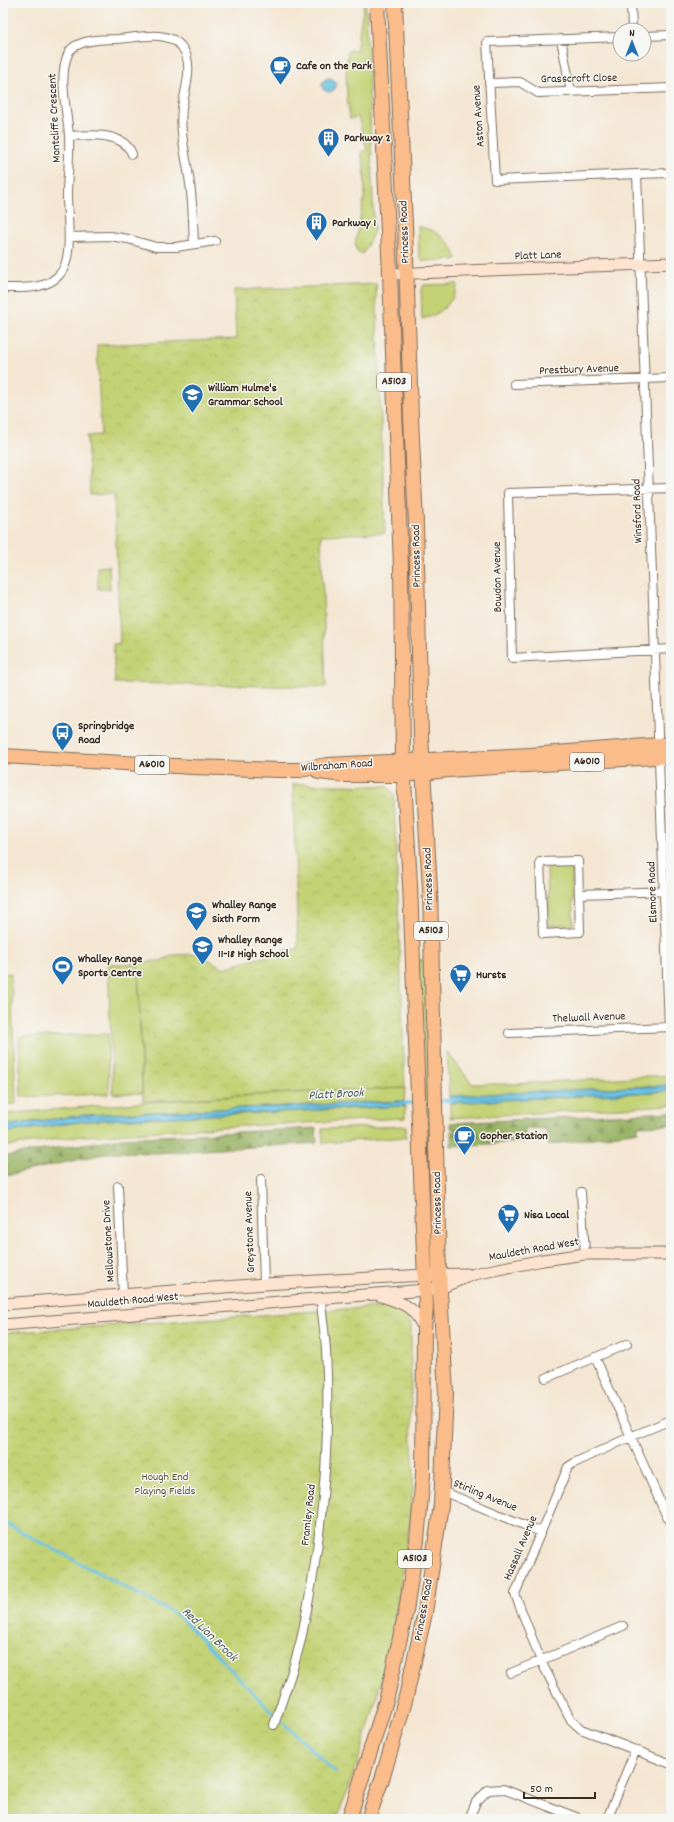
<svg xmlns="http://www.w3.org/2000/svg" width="674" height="1822" font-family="Dekko,sans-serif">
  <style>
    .grass { fill: #c3d274; stroke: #7f7e49 }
    .forest { fill: url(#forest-firs); stroke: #6a6f42 }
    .park { fill: url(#park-crowns); stroke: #7f7e49 }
    .water { fill: url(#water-rules); stroke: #527782 }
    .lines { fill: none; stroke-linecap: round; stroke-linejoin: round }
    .stream { stroke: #69c4e7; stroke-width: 3 }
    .street-casing { stroke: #7c6c5d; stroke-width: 10 }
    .secondary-casing { stroke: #7c6c5d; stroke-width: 13 }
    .highway-casing { stroke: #7c6c5d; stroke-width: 16 }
    .street { stroke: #fff; stroke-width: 8 }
    .secondary { stroke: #fde4d0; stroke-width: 11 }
    .highway { stroke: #f9bc8a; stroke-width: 14 }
    .labels { text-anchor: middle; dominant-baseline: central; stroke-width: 3; stroke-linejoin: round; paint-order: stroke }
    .shield { fill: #f6f6f2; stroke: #73675e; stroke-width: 1 }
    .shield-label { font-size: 11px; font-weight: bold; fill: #3b2a1e }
    .poi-label { font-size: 12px; font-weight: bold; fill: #3b2a1e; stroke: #f6f6f2; text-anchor: start }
    .street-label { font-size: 12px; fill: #3b2a1e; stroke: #f6f6f2 }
    .park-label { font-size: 12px; fill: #5d5434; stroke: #f6f6f2 }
    .water-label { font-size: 13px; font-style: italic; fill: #49585a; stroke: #f6f6f2 }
  </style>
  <defs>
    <pattern id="forest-firs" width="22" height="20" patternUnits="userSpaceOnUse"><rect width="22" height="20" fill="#9ab466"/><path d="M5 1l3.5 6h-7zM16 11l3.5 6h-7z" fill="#7f9353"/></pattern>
    <pattern id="park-crowns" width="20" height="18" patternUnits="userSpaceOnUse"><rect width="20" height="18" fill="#c3d274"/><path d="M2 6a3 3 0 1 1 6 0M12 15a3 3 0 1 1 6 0" fill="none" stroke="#a8b464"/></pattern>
    <pattern id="water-rules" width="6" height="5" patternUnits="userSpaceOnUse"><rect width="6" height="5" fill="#69c4e7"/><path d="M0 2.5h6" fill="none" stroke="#589fbb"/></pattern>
  </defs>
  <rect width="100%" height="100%" fill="#f6f6f2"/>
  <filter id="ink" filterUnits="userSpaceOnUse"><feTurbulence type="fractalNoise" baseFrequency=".025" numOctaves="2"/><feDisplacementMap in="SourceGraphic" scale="8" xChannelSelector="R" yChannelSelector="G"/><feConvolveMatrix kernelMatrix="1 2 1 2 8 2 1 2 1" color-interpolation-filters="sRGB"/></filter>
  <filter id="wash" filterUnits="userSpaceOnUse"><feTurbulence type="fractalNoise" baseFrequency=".012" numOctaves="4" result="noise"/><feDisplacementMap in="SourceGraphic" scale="16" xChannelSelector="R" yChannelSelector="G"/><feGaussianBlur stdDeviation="0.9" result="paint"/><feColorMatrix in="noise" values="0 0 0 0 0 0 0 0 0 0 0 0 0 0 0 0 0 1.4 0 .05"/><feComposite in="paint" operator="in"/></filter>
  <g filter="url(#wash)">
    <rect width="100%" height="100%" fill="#f4e6d2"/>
    <!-- grass -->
    <path class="grass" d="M360 3H366L374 231 363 254 357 251 355 244 365 193 364 166 361 152 367 150 358 117 350 119C346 96 345 72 348 50L356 51 364 4Z
      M418 226C438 230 451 241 457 259L423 261 419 256Z
      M458 284C453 303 441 315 422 319L421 289 424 285Z
      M109 566 110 589H98L97 567Z
      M572 867 573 925H549L547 868Z
      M419 960H424L431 1149H426Z
      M108 964H138L142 1093 113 1094Z
      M11 973 16 1104 3 1105V974Z
      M108 1034 109 1094 21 1097 19 1037Z
      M447 1052 472 1084H511L671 1075V1085L449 1096Z
      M405 1088 404 1101 84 1115 3 1126V1114C137 1102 270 1093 405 1088Z
      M671 1091V1105L450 1118V1103Z
      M405 1106V1118L202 1128 72 1137 3 1147V1133L85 1121Z
      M406 1126V1137L323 1143 322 1129Z"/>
    <!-- forest -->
    <path class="forest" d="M671 1112V1125L638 1126V1131L548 1145 546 1129 525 1128V1142L451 1146V1131L465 1132 451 1128 450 1123Z
      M316 1128 317 1143 157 1153 113 1152 3 1176V1157L18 1154 122 1138Z"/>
    <!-- park -->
    <path class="park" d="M376 284 385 533 321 535 326 687 115 683 113 644 120 643 114 494 90 495 87 436 101 435 97 345 236 339 234 290Z
      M293 784 387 786 394 794 405 1088 309 1092 143 1101 138 962 160 961 174 955 198 954 224 968 286 950 298 949Z
      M389 1306 405 1312 411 1324V1427L414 1472 410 1520 397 1606 381 1682 362 1750 337 1819H3V1333Z"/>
    <!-- water -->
    <path class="water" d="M322 85a7 7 0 1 1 14 0a7 7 0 1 1-14 0Z
      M671 1085V1091L450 1103 449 1096Z
      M404 1101 405 1106 85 1121 3 1133V1126L84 1115Z"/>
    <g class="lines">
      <!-- stream -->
      <path class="stream" d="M439 1101 454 1100
        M401 1103H414
        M3 1522 179 1616 266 1706 335 1772"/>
    </g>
  </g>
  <g filter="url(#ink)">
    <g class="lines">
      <defs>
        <path id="street" d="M631 3 632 30
          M644 36 671 35
          M620 37 487 42 495 180 637 174
          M561 39 571 92
          M489 83 520 82 538 93 671 88
          M69 136C89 135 123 131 132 154
          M69 237 110 236 128 239 156 247H176L215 241
          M3 288C22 288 47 290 60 274 75 257 66 211 67 190 68 172 70 154 69 135 67 111 58 77 68 54 74 39 104 39 118 39 137 38 167 29 181 46 195 62 185 90 182 108 179 134 187 159 190 184 193 204 193 224 194 244
          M514 384 671 378
          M671 488 508 493 512 658 671 649
          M578 861 580 932 543 934 540 862Z
          M579 894 671 891
          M669 1027 637 174 671 173
          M509 1033 671 1027
          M261 1179 264 1284
          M118 1186 123 1295
          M581 1192 585 1254
          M595 1357 667 1517 671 1522
          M546 1378 627 1344
          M671 1420 630 1437 574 1463 568 1467 515 1594 541 1661 571 1720 581 1729 671 1764
          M442 1491 541 1532
          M511 1673 623 1626
          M274 1725C284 1694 297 1662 303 1630 322 1538 331 1443 326 1350 325 1333 322 1317 321 1301
          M469 1819 476 1802 488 1790 503 1789 581 1819
          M607 1819 635 1751"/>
        <path id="secondary" d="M390 274 671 263
          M379 1295C403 1304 413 1304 424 1329
          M3 1304 264 1284 425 1275 467 1274
          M3 1325 425 1290 440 1288 474 1274 543 1260 585 1254H671"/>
        <path id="highway" d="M3 756 193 767 280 770H300L327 765 530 755 671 744
          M319 772 344 775H404L448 770 671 756
          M349 1819 387 1697 406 1611 417 1540 423 1475 424 1329 426 1308 410 884 403 762 401 568 390 274 377 3
          M368 1819 383 1776 405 1701 425 1613 441 1505 446 1393 439 1274 430 889 421 736 416 524 411 418 405 224 395 3"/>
      </defs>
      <!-- street casing -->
      <use href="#street" class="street-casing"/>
      <!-- secondary casing -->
      <use href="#secondary" class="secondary-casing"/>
      <!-- highway casing -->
      <use href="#highway" class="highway-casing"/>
      <!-- street -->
      <use href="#street" class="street"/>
      <!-- secondary -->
      <use href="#secondary" class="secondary"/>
      <!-- highway -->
      <use href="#highway" class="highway"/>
    </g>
  </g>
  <!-- icons -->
  <defs>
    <symbol id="cafe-pin" viewBox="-11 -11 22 30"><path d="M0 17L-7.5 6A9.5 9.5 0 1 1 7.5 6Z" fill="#1f6fb2" stroke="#f6f6f2"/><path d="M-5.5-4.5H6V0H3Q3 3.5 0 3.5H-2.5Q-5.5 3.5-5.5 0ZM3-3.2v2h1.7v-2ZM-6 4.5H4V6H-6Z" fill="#fff"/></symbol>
    <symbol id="building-pin" viewBox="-11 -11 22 30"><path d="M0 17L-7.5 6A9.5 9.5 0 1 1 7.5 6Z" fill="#1f6fb2" stroke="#f6f6f2"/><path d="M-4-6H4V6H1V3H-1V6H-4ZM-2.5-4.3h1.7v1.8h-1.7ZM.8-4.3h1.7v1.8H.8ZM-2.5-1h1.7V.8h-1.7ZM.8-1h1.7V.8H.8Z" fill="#fff"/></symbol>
    <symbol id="school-pin" viewBox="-11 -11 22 30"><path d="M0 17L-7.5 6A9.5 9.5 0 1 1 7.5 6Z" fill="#1f6fb2" stroke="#f6f6f2"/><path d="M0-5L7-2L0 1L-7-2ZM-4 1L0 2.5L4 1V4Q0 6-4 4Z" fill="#fff"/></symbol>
    <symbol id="bus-pin" viewBox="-11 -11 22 30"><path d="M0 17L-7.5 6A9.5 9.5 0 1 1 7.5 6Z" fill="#1f6fb2" stroke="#f6f6f2"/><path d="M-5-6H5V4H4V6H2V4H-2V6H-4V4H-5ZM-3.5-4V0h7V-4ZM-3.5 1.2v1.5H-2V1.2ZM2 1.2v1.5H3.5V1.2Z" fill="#fff"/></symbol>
    <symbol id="university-pin" viewBox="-11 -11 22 30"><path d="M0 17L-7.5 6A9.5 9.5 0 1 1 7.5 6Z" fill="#1f6fb2" stroke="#f6f6f2"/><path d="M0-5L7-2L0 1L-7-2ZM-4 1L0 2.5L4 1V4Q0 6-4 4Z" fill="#fff"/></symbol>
    <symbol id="stadium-pin" viewBox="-11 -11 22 30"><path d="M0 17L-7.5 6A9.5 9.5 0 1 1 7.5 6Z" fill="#1f6fb2" stroke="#f6f6f2"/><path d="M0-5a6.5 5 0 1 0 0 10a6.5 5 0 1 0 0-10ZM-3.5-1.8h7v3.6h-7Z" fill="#fff"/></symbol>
    <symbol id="supermarket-pin" viewBox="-11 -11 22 30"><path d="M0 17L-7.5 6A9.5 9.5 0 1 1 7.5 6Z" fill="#1f6fb2" stroke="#f6f6f2"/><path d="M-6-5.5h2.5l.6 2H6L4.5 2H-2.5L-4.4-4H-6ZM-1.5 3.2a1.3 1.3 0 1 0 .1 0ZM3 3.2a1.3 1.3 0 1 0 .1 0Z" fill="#fff"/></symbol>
  </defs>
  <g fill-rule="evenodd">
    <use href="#cafe-pin" x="268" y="54" width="25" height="34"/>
    <use href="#building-pin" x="316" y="126" width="25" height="34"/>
    <use href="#building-pin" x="304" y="210" width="25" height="34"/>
    <use href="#school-pin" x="180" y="382" width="25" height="34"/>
    <use href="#bus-pin" x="50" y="720" width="25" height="34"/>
    <use href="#university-pin" x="184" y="900" width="25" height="34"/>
    <use href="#school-pin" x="190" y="934" width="25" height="34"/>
    <use href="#stadium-pin" x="50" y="954" width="25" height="34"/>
    <use href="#supermarket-pin" x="448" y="962" width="25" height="34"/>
    <use href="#cafe-pin" x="452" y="1124" width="25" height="34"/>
    <use href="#supermarket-pin" x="496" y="1202" width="25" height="34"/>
  </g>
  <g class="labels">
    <!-- shield labels -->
    <g class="shield">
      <rect x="377" y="373" width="34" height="18" rx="3"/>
      <rect x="570" y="753" width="34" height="18" rx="3"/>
      <rect x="135" y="756" width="34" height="18" rx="3"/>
      <rect x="414" y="922" width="34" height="18" rx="3"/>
      <rect x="398" y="1550" width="34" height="18" rx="3"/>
    </g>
    <g class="shield-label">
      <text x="394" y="382">A5103</text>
      <text x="587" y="762">A6010</text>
      <text x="152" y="765">A6010</text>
      <text x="431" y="931">A5103</text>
      <text x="415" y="1559">A5103</text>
    </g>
    <!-- poi labels -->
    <g class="poi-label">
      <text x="296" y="66">Cafe on the Park</text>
      <text x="344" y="138">Parkway 2</text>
      <text x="332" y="223">Parkway 1</text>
      <text x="208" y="388">William Hulme's<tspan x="208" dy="14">Grammar School</tspan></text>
      <text x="78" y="726">Springbridge<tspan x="78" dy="14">Road</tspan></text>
      <text x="212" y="905">Whalley Range<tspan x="212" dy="14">Sixth Form</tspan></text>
      <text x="218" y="940">Whalley Range<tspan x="218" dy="14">11-18 High School</tspan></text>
      <text x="78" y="959">Whalley Range<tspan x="78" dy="14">Sports Centre</tspan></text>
      <text x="476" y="975">Hursts</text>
      <text x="480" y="1136">Gopher Station</text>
      <text x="524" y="1215">Nisa Local</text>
    </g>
    <!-- street labels -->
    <g class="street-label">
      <text transform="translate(579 79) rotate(-1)">Grasscroft Close</text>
      <text transform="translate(479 116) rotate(-94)">Aston Avenue</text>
      <text transform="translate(55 118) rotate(-93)">Montcliffe Crescent</text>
      <text transform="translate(405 232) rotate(-92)">Princess Road</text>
      <text transform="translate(538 256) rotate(-2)">Platt Lane</text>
      <text transform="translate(579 370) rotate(-2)">Prestbury Avenue</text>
      <text transform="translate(638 511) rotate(-92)">Winsford Road</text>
      <text transform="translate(417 556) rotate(-91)">Princess Road</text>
      <text transform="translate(498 577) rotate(-91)">Bowdon Avenue</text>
      <text transform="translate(337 766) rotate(-4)">Wilbraham Road</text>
      <text transform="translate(429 879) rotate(-92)">Princess Road</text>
      <text transform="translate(653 892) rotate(-92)">Elsmore Road</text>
      <text transform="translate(589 1018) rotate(-2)">Thelwall Avenue</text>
      <text transform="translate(438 1203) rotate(-91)">Princess Road</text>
      <text transform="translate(250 1232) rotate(-92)">Greystone Avenue</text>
      <text transform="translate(109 1241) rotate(-93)">Mellowstone Drive</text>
      <text transform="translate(534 1250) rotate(-10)">Mauldeth Road West</text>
      <text transform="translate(133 1301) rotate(-5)">Mauldeth Road West</text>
      <text transform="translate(485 1496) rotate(22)">Stirling Avenue</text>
      <text transform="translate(309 1515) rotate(-84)">Framley Road</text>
      <text transform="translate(521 1548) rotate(-67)">Hassall Avenue</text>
      <text transform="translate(424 1610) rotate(-80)">Princess Road</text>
    </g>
    <!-- park labels -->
    <g class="park-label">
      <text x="165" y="1477">Hough End<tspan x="165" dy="14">Playing Fields</tspan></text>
    </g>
    <!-- water labels -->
    <g class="water-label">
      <text transform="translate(336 1095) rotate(-3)">Platt Brook</text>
      <text transform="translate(209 1635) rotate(44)">Red Lion Brook</text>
    </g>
  </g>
  <!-- margin -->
  <rect width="674" height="1822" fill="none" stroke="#f6f6f2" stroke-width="16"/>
  <!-- north arrow -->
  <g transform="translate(632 42)"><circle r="19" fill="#f6f6f2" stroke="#aba49d"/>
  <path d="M0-3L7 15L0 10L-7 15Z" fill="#1f6fb2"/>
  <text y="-6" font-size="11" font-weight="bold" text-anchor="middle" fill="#3b2a1e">N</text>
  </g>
  <!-- scale -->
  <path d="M524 1792v6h71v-6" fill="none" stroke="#3b2a1e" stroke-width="2"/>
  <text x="530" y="1792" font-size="12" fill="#3b2a1e" stroke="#f6f6f2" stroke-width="3" paint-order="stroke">50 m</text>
</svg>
